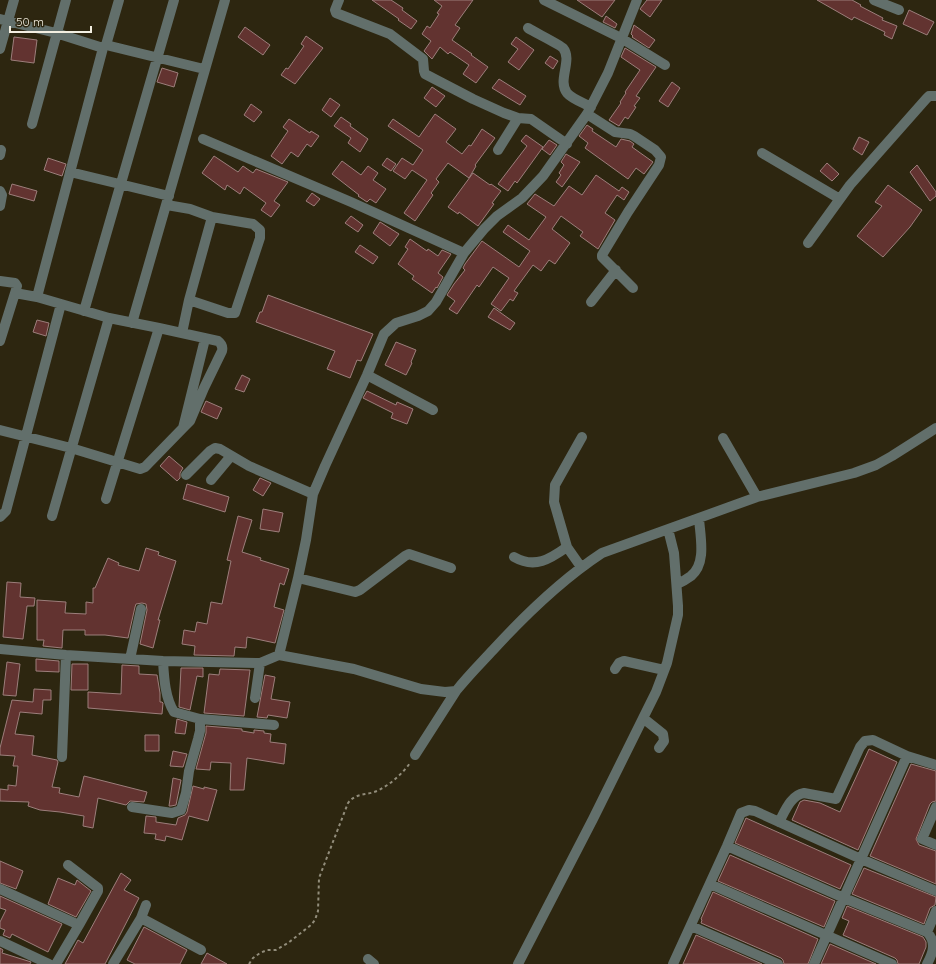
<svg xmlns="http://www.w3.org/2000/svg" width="936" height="964" font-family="Quicksand,sans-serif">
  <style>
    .building { fill: #623330; stroke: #9c7e7b }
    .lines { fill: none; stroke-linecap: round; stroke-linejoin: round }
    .path { stroke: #928d7b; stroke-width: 2; stroke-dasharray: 3 3; stroke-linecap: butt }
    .minor { stroke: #626f6b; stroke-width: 10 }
  </style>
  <rect width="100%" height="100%" fill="#2d2610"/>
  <!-- building -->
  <path class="building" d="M372 0H391L403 8 402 10 417 21 411 29 398 20 399 19Z
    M434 0H473L455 25 460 28 452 40 472 54 471 55 488 67 476 83 463 74 469 65 450 52 448 54 440 47 432 59 424 51 431 41 422 34 427 26 430 28 439 14 437 13 442 6Z
    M577 0H615L602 17Z
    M647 0H662L650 17 640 9Z
    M817 0H852L861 5 860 6 883 18 882 20 897 26 892 39 884 35 885 32 854 17 852 20Z
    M909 10 934 22 927 35 903 24Z
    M606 16 617 24 615 28 603 22Z
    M634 25 655 40 649 48 632 37 633 36 631 34Z
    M245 27 270 45 263 55 238 37Z
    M306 36 323 48 295 84 281 75 286 68 288 69 304 46 301 44Z
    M14 37 37 40 34 63 11 60Z
    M516 37 534 50 519 70 508 62 518 49 511 44Z
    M625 48 656 67 636 96 640 98 634 106 636 107 628 119 625 117 619 126 609 120 621 103 620 102 626 93 625 92 640 70 621 57Z
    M550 56 558 61 553 69 545 63Z
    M162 68 178 73 174 87 157 82Z
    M499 79 526 96 520 105 492 88Z
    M672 82 680 88 668 107 659 101Z
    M432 87 445 96 436 107 424 98Z
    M330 98 340 105 331 117 322 110Z
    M251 104 262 112 254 122 244 115Z
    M435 114 456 129 446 142 462 154 469 145 471 146 482 129 495 138 475 165 476 166 469 178 448 163 436 179 439 182 431 193 433 195 415 221 404 213 427 180 412 170 405 179 393 171 402 158 413 165 423 150 388 126 393 119 419 137Z
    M341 117 351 124 350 126 368 139 360 152 348 143 351 138 334 126Z
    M289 119 310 133 311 131 319 136 311 147 307 144 298 157 291 152 282 164 271 156 288 131 283 127Z
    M587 125 593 129 592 131 616 147 621 139 630 141 634 144 632 147 653 162 644 174 636 168 628 179 585 148 588 143 579 136Z
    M526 135 543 147 517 183 515 181 508 191 498 184 527 146 521 141Z
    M859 137 869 142 862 155 853 149Z
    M549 140 557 145 550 155 542 149Z
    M566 154 580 162 562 187 556 182 561 175 559 173 564 165 561 162Z
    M214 156 238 172 243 166 253 173 256 169 288 182 274 201 280 205 271 217 261 210 266 203 244 187 240 194 227 185 225 190 202 173Z
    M48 158 66 164 62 176 44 170Z
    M387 158 396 164 391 171 382 165Z
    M342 161 361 175 368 166 378 173 373 180 386 189 376 203 370 199 367 202 358 196 359 195 332 174Z
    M827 163 839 174 832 181 820 171Z
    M917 165 936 192V196L930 201 910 172Z
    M473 173 490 185 491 184 501 191 492 203 494 204 478 226 459 212 458 214 448 207Z
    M596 175 619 191 622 187 629 192 624 200 617 195 605 213 615 220 598 249 580 236 583 232 561 216 552 229 570 243 555 264 549 260 541 271 533 265 514 291 518 293 513 301 510 299 501 311 491 304 509 278 493 267 479 287 477 285 457 314 449 309 455 301 447 295 454 284 465 270 463 268 465 264 482 241 519 267 530 251 503 232 508 225 529 240 546 217 527 204 535 194 554 206 569 186 582 195Z
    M12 184 37 191 34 201 9 194Z
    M888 185 922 210 910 227 883 257 857 236 882 206 875 202Z
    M312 193 320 199 314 206 306 201Z
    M351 216 363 225 358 232 345 223Z
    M380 222 399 234 390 246 373 233Z
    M410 239 427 251 428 249 438 256 442 250 451 254 438 273 443 277 437 288 436 287 432 293 412 279 414 276 398 264 408 249 405 247Z
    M360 245 378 257 373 264 355 252Z
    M268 295 373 334 361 361 357 360 350 378 327 369 335 351 256 322 260 312H262Z
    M494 308 515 323 510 330 488 317Z
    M37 320 49 323 46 336 33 332Z
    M396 342 416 350 411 362 412 363 406 375 385 365Z
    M242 375 250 379 244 392 235 389Z
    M367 391 396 405 397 402 413 409 407 424 391 418 393 413 363 398Z
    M206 401 222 408 217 419 201 412Z
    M169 456 183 468 180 473V478L177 481 160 466Z
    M260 478 271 483 263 496 253 490Z
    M187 484 229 497 225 512 183 499Z
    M263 509 283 513 279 532 260 529Z
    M238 516 252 520 242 552 261 558 260 560 289 569 284 585 280 583 274 607 284 610 275 643 247 637 246 648 235 647 234 656 194 655 195 646 182 644 184 630 195 632 197 622 207 624 211 602 222 604 231 561 227 560Z
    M146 548 159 552 158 555 176 561 158 620H160L153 648 140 644 147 610 146 604 142 603 136 604 135 607 128 638 105 635H85V630H63L62 648 43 646 44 640H37V600L66 602 65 613 86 614V602L93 603V588H95L108 558 119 563 118 565 139 571Z
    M7 582 21 583 20 597 35 598 34 606H27L23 639 3 637Z
    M36 659 59 661V672L36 671Z
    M7 662 20 664 16 696 3 695Z
    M72 664H88V690H71Z
    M122 665 139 666V674L157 675 160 693V702H162L163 703 162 714 88 708V692L121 694Z
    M181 668H203V677L197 676 190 710 179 707Z
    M220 669 250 670 244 716 204 713 209 674 219 675Z
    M265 675 275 677 271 699 290 702 287 718 268 715 267 718 257 717Z
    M34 689 51 690V700H43L42 714 20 712 15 734 34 736 32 755 57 760 58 762 52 787 60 788 59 793 79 797 84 776 147 792 144 802 130 801 126 805 98 798 93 828 83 826 84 816 60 812 40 810 28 806 29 802 0 801V789L8 790V785L16 786 18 766H13L15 756 0 755V748L12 700 33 702Z
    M177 719 187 722 185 734 175 733Z
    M206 726 242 729V731L254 733V730L264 731V733L271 734 270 742 286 744 284 764 247 758 244 790H230L231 763 211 762 210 770 196 769 206 733Z
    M145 735H159V751H145Z
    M869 749 897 762 858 850 792 820 800 802 804 800 820 803 840 812Z
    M173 751 187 754 183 767 170 766Z
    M911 764 936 771V801L932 802 930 804 916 839 919 845 936 851V884L870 856Z
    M173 778 181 780 176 805 171 806H169Z
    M193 786 204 789V787L217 790 208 821 189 816 182 840 166 836 165 841 155 839 156 834 144 833 146 816 156 817V822L176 825 178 818 185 815 187 812Z
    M746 818 851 865 840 889 735 843Z
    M730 855 835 901 824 927 718 881Z
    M0 861 23 871 16 889 0 883Z
    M864 868 936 897 935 905 930 908 924 924 852 894Z
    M121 873 131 880 124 890 139 898 105 964H65L78 940 83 943Z
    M58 878 75 885 77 880 91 891 76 917 48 904Z
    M713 892 818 939 808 964H784L783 960 781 958 701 923 702 920 701 919Z
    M0 896 62 924 48 952 12 934 10 938 3 935 5 930 0 928V922L6 910 0 908Z
    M847 906 923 937 926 942V947L919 964H898L897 960 895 958 843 935 849 921 842 918Z
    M144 927 187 950 180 964H135L127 960Z
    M696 935 762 964H683Z
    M830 944 876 964H821Z
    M0 948 3 950 2 953 28 961 31 962 30 964H0Z
    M207 953 227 964H201Z"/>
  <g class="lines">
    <!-- path -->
    <path class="path" d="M249 964 253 958 260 953 267 950H276L288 943 311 925 315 920 318 911 319 878 348 803C356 792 368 796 379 790 391 784 403 773 410 763"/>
    <!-- minor -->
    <path class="minor" d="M339 0 335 10 336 13 390 34 423 59 424 71 425 74 473 99 504 113 518 118 531 119 567 144
      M544 0 621 38 665 65
      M874 0 899 10
      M0 19 56 33 103 48
      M528 28C534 32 559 44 563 48 573 60 557 80 567 93 572 99 584 103 591 107
      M106 45 204 69
      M0 49 14 0
      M587 114 615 132 630 134 634 136 655 150 661 157 659 165 628 212 602 255V257L633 288
      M32 124 66 0
      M203 139 351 202 464 253
      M498 150 518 118
      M762 153 840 199
      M0 155 1 150
      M70 172 169 196
      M0 191 2 195 0 206
      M167 205 190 209 212 217 253 224 260 230V238L235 313H228L189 300
      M808 243 850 185 926 99 929 96H936
      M0 281 15 283 17 286 15 293
      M37 297 109 318 159 328 218 341C222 344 223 347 222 351L204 388 190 421 183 428 205 339
      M591 302 616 270
      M84 311 174 0
      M132 323 225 0
      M182 333 189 300 212 217
      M0 341 15 293 37 297 103 48 106 45 119 0
      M367 375 433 410
      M0 430 71 448 140 469 145 467 183 428
      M723 438 757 497
      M186 475 210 451 215 448 220 449 249 466 313 494
      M211 480 231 456
      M106 499 159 328
      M52 516 109 318
      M0 517 6 511 61 304
      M514 557C535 569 550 559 567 547
      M581 567 567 547 554 502 555 485 582 437
      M298 578 355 592 360 590 405 556 409 554 451 568
      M677 584C682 582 687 579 691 576 707 563 700 536 699 518
      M0 649 66 655 163 661 260 663 279 655 354 669 421 689 445 692 456 691C468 676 480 664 493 650 526 614 561 580 602 553L757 497 854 473 876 465 892 456 936 428
      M279 655 298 578 306 540 313 494 325 466 367 375 384 334 396 323 418 316 428 311 436 302 464 253 484 229 497 216 522 198 543 176 587 114 608 73 637 0
      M130 659 141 609
      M163 661C164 677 165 698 174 712L200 719 274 725
      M615 669 619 663 624 661 664 670
      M255 698 260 663
      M643 718 663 734 664 741 659 748
      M415 755 456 691
      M62 757 66 655
      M132 807 172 813 181 810 186 793 189 771 198 739 200 731V719
      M936 807 922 839 936 845
      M779 822C785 811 791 795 804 793L836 799 860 747 865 741 873 740 907 756 936 765
      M727 846 844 898 927 932
      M68 865 98 888V891L79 925
      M710 884 892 964
      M0 889 79 925 56 964
      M141 918 201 950
      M691 926 778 964
      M0 941 49 964
      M368 959 374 964
      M113 964 141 918 146 905
      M518 964 593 819 656 692 667 663 678 615V606L674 553 668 529
      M673 964 727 846 741 813 749 810 755 811 861 859 936 891
      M814 964 907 756
      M927 964C934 951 936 942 927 932L936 911"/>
  </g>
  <!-- scale -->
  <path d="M10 26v6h81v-6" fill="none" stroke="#f3efe1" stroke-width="2"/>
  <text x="16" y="26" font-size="12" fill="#f3efe1" stroke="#2d2610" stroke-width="3" paint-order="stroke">50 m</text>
</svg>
